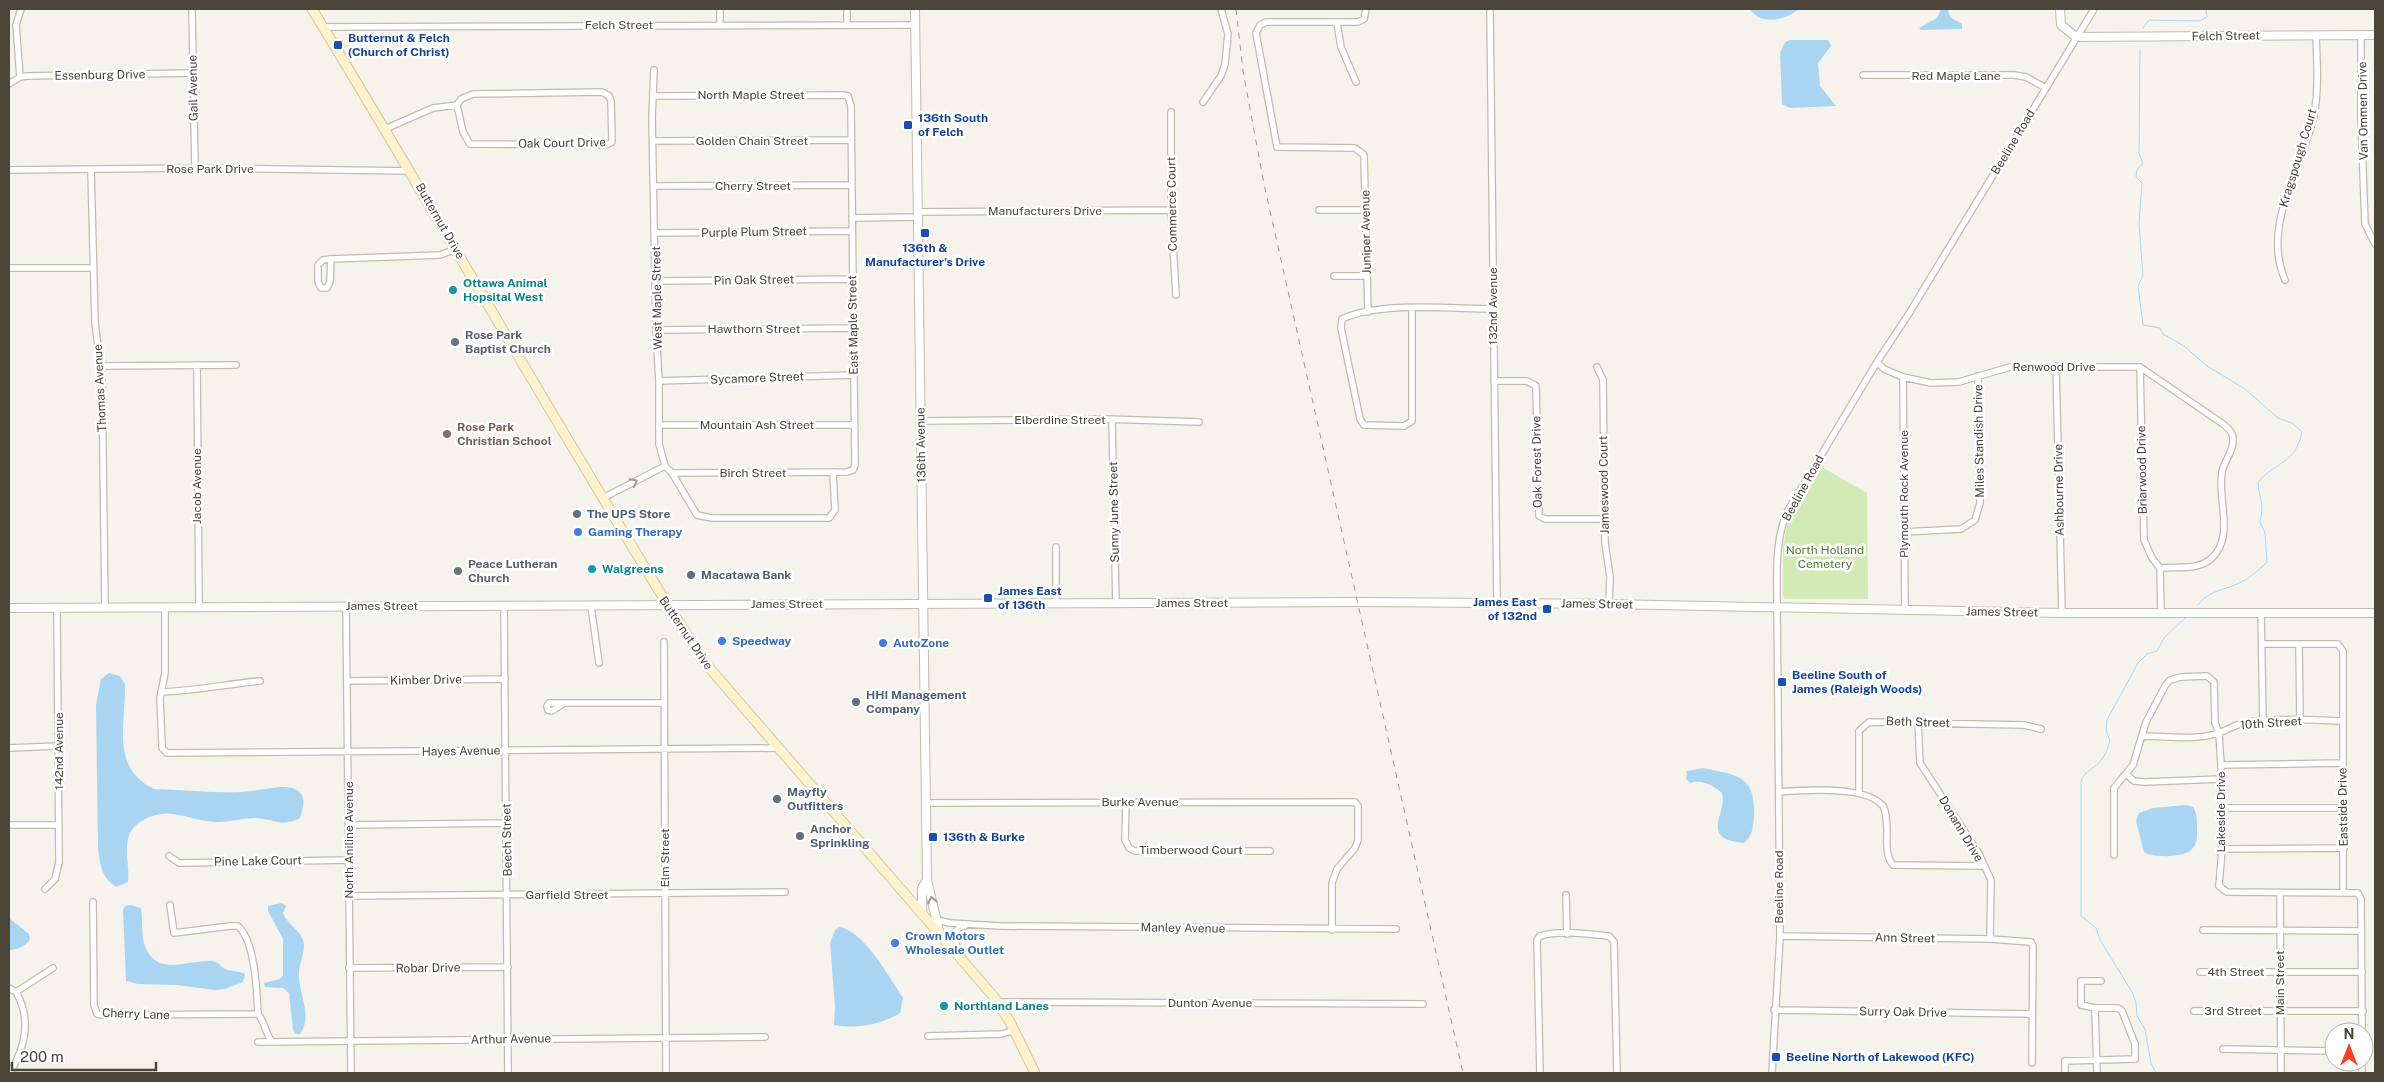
<svg xmlns="http://www.w3.org/2000/svg" width="2384" height="1082" font-family="'Public Sans',sans-serif">
  <style>
    .green { fill: #d2eab5 }
    .water { fill: #a9d4f2 }
    .lines { fill: none; stroke-linecap: round; stroke-linejoin: round }
    .stream { stroke: #a9d4f2; stroke-width: 1 }
    .minor-casing { stroke: #c2bbae; stroke-width: 8 }
    .tertiary-casing { stroke: #c2bbae; stroke-width: 10 }
    .secondary-casing { stroke: #d6c79b; stroke-width: 11 }
    .minor { stroke: #fff; stroke-width: 5.5 }
    .tertiary { stroke: #fff; stroke-width: 8 }
    .secondary { stroke: #fff3cd; stroke-width: 9 }
    .rail { stroke: #9a9a9a; stroke-width: 1; stroke-dasharray: 6 6; stroke-linecap: butt }
    .oneway { stroke: #9c9892 }
    .transit-dot { fill: #1a4fb4; stroke: #fff; stroke-width: 2 }
    .culture-dot { fill: #0f9aa8; stroke: #fff; stroke-width: 2 }
    .worship-dot { fill: #6b7280; stroke: #fff; stroke-width: 2 }
    .education-dot { fill: #8d6e63; stroke: #fff; stroke-width: 2 }
    .service-dot { fill: #5c6f8a; stroke: #fff; stroke-width: 2 }
    .shop-dot { fill: #3f7fe0; stroke: #fff; stroke-width: 2 }
    .labels { text-anchor: middle; dominant-baseline: central; stroke-width: 5; stroke-linejoin: round; paint-order: stroke }
    .street-label { font-size: 12px; fill: #4b4439; stroke: #fff }
    .transit-label { font-size: 12px; font-weight: bold; fill: #164399; stroke: #fff; text-anchor: start }
    .culture-label { font-size: 12px; font-weight: bold; fill: #0d838f; stroke: #fff; text-anchor: start }
    .worship-label { font-size: 12px; font-weight: bold; fill: #5b616d; stroke: #fff; text-anchor: start }
    .education-label { font-size: 12px; font-weight: bold; fill: #785e54; stroke: #fff; text-anchor: start }
    .service-label { font-size: 12px; font-weight: bold; fill: #4e5e75; stroke: #fff; text-anchor: start }
    .shop-label { font-size: 12px; font-weight: bold; fill: #366cbe; stroke: #fff; text-anchor: start }
    .park-label { font-size: 12px; fill: #4a7f2a; stroke: #fff }
  </style>
  <rect width="100%" height="100%" fill="#f6f3ec"/>
  <!-- green -->
  <path class="green" d="M1820 466 1867 493 1868 599H1785L1783 596V547L1788 520Z"/>
  <!-- water -->
  <path class="water" d="M1750 9H1799C1786 20 1760 26 1750 9Z
    M1941 9H1948L1950 17 1962 24V29L1921 30 1919 28 1937 18Z
    M1790 40H1828L1831 46 1818 63 1820 86 1836 106 1790 108 1782 104 1780 53 1785 42Z
    M109 673 120 676 125 684C126 723 110 768 154 789 189 790 224 795 259 790 269 789 287 784 297 790 307 796 303 809 300 818 280 828 275 819 256 818 243 818 230 822 218 822 202 822 188 816 173 814 159 811 136 820 130 833 123 849 130 865 128 882L116 887C101 877 100 864 98 847L96 705 101 679Z
    M1703 768C1739 776 1756 775 1754 818 1753 827 1752 837 1744 843 1698 839 1728 813 1722 793 1714 785 1700 779 1690 783L1686 779 1687 771Z
    M2186 805 2193 807C2197 813 2197 819 2197 826 2197 834 2198 843 2192 849 2184 858 2153 858 2144 852L2136 821 2139 813 2153 808Z
    M282 903 286 906 283 913C287 924 300 930 303 940 306 950 300 961 299 971 297 993 314 1014 300 1034H295L293 1029 289 993 283 988 265 987 264 983 280 979 283 975V939L268 911V906Z
    M131 905 141 908C143 919 141 931 144 943 155 978 185 960 211 961 217 961 219 964 223 968 229 972 238 970 245 974L243 982 225 989 215 990 177 985 138 984 126 981 123 910 125 906Z
    M9 918 29 934 30 940C25 946 17 950 9 950Z
    M839 927C864 930 890 979 903 998L900 1013C880 1025 856 1029 834 1025L835 1007 830 943 835 930Z"/>
  <g class="lines">
    <!-- stream -->
    <path class="stream" d="M2143 28 2149 20 2200 21 2207 17 2206 9
      M2140 49 2139 153 2143 164 2137 169 2136 177 2142 183 2139 224 2143 275 2138 286 2143 325 2160 328 2163 334 2184 346 2207 366 2245 389 2278 418 2292 423 2302 432C2295 464 2278 460 2258 482 2259 500 2265 503 2260 522L2265 533 2267 562C2258 571 2250 578 2239 583 2225 590 2207 591 2198 605
      M2156 1073 2151 1063 2145 1029 2137 1016 2136 1003 2132 992 2100 940 2096 928 2081 916V781C2084 771 2095 769 2101 760 2106 755 2108 747 2110 741L2106 730 2107 720 2138 663 2147 654 2157 651 2164 638 2186 617"/>
    <defs>
      <path id="minor" d="M192 9 195 168
        M847 9V25
        M1366 9 1364 19 1358 22H1266L1260 25 1256 33 1277 147 1355 148 1364 155 1368 312
        M1490 9 1497 602
        M1337 23 1341 47 1356 82
        M720 25V9
        M323 27 914 25
        M2361 35V119L2365 224 2375 244
        M654 70 652 117 656 330 659 381V444L665 466 672 473 697 515 712 518H829L835 510 833 472
        M1863 75H2014L2026 77 2046 88
        M20 77 16 25 21 9
        M9 84 20 77 27 76 193 73
        M602 92 609 96 611 101 612 142 606 145 470 144 463 132 457 105 461 99 473 94Z
        M655 96 842 95 848 96 851 106 855 465 853 470 847 472 672 473
        M1203 102 1221 76 1225 64 1228 34 1221 9
        M1171 112V210L1176 295
        M385 129 433 108 457 105
        M654 141 850 140
        M9 170 195 168 411 171
        M91 170 95 322 102 380 105 607
        M654 186 851 185
        M1319 210H1366
        M918 212 1171 210
        M852 218 918 217
        M655 233 852 231
        M331 259 440 255 456 249
        M331 259 330 282 327 288H321L318 282V265L323 260Z
        M9 268H93
        M1334 276H1366
        M2285 280C2261 224 2303 168 2314 115 2319 89 2317 62 2316 35
        M656 281 852 279
        M1412 309V421L1404 426 1364 425 1360 419 1341 328 1342 319C1380 301 1452 309 1493 309
        M656 330 853 328
        M1877 362 1884 369 1903 377 1931 383 1959 382 2010 367H2140L2223 424C2228 428 2233 432 2233 439 2234 451 2224 461 2222 472 2217 499 2235 536 2212 558 2198 571 2177 566 2160 568
        M197 365 199 606
        M101 366 236 365
        M2056 366 2062 613
        M1597 367 1603 380 1605 543 1610 577 1609 604
        M2140 367 2144 540 2152 558 2160 568
        M1903 377 1905 610
        M659 381 854 375
        M1494 381H1527L1536 386 1539 516 1545 519H1604
        M1112 420 1116 604
        M921 421 1106 419 1199 422
        M659 425H855
        M603 498 665 466
        M1904 532 1961 529 1975 520 1980 503 1978 376
        M1056 547V604
        M2160 568 2161 613
        M346 606 351 1073
        M504 606 508 1073
        M591 606 599 663
        M165 607V673L160 698 162 744V748L167 753 778 748
        M2261 612 2263 722
        M664 642 666 1073
        M2263 644H2338L2343 651V891
        M2299 644 2300 720
        M347 681 505 679
        M161 692C195 691 227 684 260 681
        M563 704 552 711 548 710 547 706 549 703H664
        M1918 722 1920 763 1978 852 1991 880 1990 939
        M2142 736C2167 736 2194 741 2218 733 2228 730 2236 724 2247 722 2278 718 2311 720 2343 721
        M9 748 58 746
        M2221 765 2342 763
        M2127 775 2134 781 2145 782 2221 779
        M1779 792C1803 790 1867 785 1883 806 1887 813 1886 820 1887 828 1887 840 1885 856 1893 865L1983 866
        M1859 792V731L1869 722 2024 725 2041 729
        M1126 802 1125 840 1129 848 1135 851H1270
        M926 803 1355 802 1358 806V840L1355 848 1337 869 1332 883V930
        M2221 808H2343
        M9 825H59
        M349 825 506 823
        M2222 849 2344 848
        M2114 855V788L2133 765 2146 722 2165 686 2170 680 2181 677 2207 676 2214 682 2215 723 2219 733 2221 765 2222 849 2219 886 2227 892 2358 893 2361 899 2362 1032
        M169 856 179 863 349 860
        M45 889 55 879 59 862 57 608
        M2280 893 2281 1073
        M1566 895 1567 934
        M348 896 785 892
        M93 902 94 1005 97 1014 103 1015 258 1014
        M170 905 174 933 230 926H238C255 941 257 991 258 1014 265 1022 265 1033 272 1042
        M937 920 950 923 1000 926 1396 929
        M2203 930 2361 931
        M1780 936 1990 939 2031 942 2033 946 2032 1063
        M958 952 954 933 959 928 965 926
        M349 968 508 967
        M2200 972H2362
        M9 988 16 992
        M16 992 53 968
        M997 1002 1423 1004
        M2095 1008 2097 1073
        M1774 1010 2031 1014
        M2194 1011H2363
        M928 1036 1002 1034 1014 1030
        M258 1042 765 1037
        M2223 1049 2334 1051
        M10 1073C25 1047 32 1020 16 992
        M1540 1073 1537 940 1540 936C1560 930 1588 934 1609 936L1614 942 1617 1073
        M1772 1073 1780 936 1777 600C1777 570 1775 541 1787 512L1877 362 1908 315 2094 9
        M2065 1073V1061L2135 1059V1044L2122 1011 2118 1008H2095L2081 1005V981H2101
        M2362 1073V1062"/>
      <path id="tertiary" d="M915 9 927 880 940 935
        M2060 9 2061 25 2076 37 2375 35
        M9 608 1357 602 1609 604 2062 613H2375
        M922 915V888L927 880"/>
      <path id="secondary" d="M312 9C401 154 485 302 573 448 617 521 659 594 706 664L994 997 1010 1022 1035 1073"/>
    </defs>
    <!-- minor casing -->
    <use href="#minor" class="minor-casing"/>
    <!-- tertiary casing -->
    <use href="#tertiary" class="tertiary-casing"/>
    <!-- secondary casing -->
    <use href="#secondary" class="secondary-casing"/>
    <!-- minor -->
    <use href="#minor" class="minor"/>
    <!-- tertiary -->
    <use href="#tertiary" class="tertiary"/>
    <!-- secondary -->
    <use href="#secondary" class="secondary"/>
    <!-- rail -->
    <path class="rail" d="M1236 9 1243 71 1264 184 1463 1073"/>
  </g>
  <!-- one-way arrows -->
  <defs><path id="oneway-chevron" d="M-2-3.5L2.5 0L-2 3.5" fill="none" stroke-width="1.6" stroke-linecap="round" stroke-linejoin="round" transform="scale(1.25)"/></defs>
  <g class="oneway">
    <use href="#oneway-chevron" transform="translate(634 482) rotate(-27)"/>
    <use href="#oneway-chevron" transform="translate(932 900) rotate(-102)"/>
  </g>
  <!-- markers -->
  <g class="transit-dot">
    <rect x="333" y="40" width="10" height="10" rx="2.5"/>
    <rect x="903" y="120" width="10" height="10" rx="2.5"/>
    <rect x="920" y="228" width="10" height="10" rx="2.5"/>
    <rect x="983" y="593" width="10" height="10" rx="2.5"/>
    <rect x="1542" y="604" width="10" height="10" rx="2.5"/>
    <rect x="1777" y="677" width="10" height="10" rx="2.5"/>
    <rect x="928" y="832" width="10" height="10" rx="2.5"/>
    <rect x="1771" y="1052" width="10" height="10" rx="2.5"/>
  </g>
  <g class="culture-dot">
    <circle cx="453" cy="290" r="5"/>
    <circle cx="592" cy="569" r="5"/>
    <circle cx="944" cy="1006" r="5"/>
  </g>
  <g class="worship-dot">
    <circle cx="455" cy="342" r="5"/>
    <circle cx="458" cy="571" r="5"/>
  </g>
  <circle class="education-dot" cx="447" cy="434" r="5"/>
  <g class="service-dot">
    <circle cx="577" cy="514" r="5"/>
    <circle cx="691" cy="575" r="5"/>
    <circle cx="856" cy="702" r="5"/>
    <circle cx="777" cy="799" r="5"/>
    <circle cx="800" cy="836" r="5"/>
  </g>
  <g class="shop-dot">
    <circle cx="578" cy="532" r="5"/>
    <circle cx="722" cy="641" r="5"/>
    <circle cx="883" cy="643" r="5"/>
    <circle cx="895" cy="943" r="5"/>
  </g>
  <g class="labels">
    <!-- street labels -->
    <g class="street-label">
      <text x="619" y="25">Felch Street</text>
      <text transform="translate(2226 36) rotate(-1)">Felch Street</text>
      <text transform="translate(100 75) rotate(-1)">Essenburg Drive</text>
      <text x="1956" y="76">Red Maple Lane</text>
      <text transform="translate(193 88) rotate(-91)">Gail Avenue</text>
      <text x="751" y="95">North Maple Street</text>
      <text transform="translate(2363 111) rotate(-91)">Van Ommen Drive</text>
      <text x="752" y="141">Golden Chain Street</text>
      <text transform="translate(2013 142) rotate(-59)">Beeline Road</text>
      <text transform="translate(562 143) rotate(-1)">Oak Court Drive</text>
      <text transform="translate(2298 158) rotate(-73)">Kragspough Court</text>
      <text x="210" y="169">Rose Park Drive</text>
      <text x="753" y="186">Cherry Street</text>
      <text transform="translate(1172 204) rotate(-91)">Commerce Court</text>
      <text x="1045" y="211">Manufacturers Drive</text>
      <text transform="translate(440 221) rotate(60)">Butternut Drive</text>
      <text transform="translate(754 232) rotate(-1)">Purple Plum Street</text>
      <text transform="translate(1366 232) rotate(-91)">Juniper Avenue</text>
      <text transform="translate(754 280) rotate(-1)">Pin Oak Street</text>
      <text transform="translate(657 298) rotate(-91)">West Maple Street</text>
      <text transform="translate(1493 306) rotate(-90)">132nd Avenue</text>
      <text transform="translate(853 325) rotate(-91)">East Maple Street</text>
      <text x="754" y="329">Hawthorn Street</text>
      <text x="2054" y="367">Renwood Drive</text>
      <text transform="translate(757 378) rotate(-2)">Sycamore Street</text>
      <text transform="translate(100 388) rotate(-93)">Thomas Avenue</text>
      <text x="1060" y="420">Elberdine Street</text>
      <text x="757" y="425">Mountain Ash Street</text>
      <text transform="translate(1979 441) rotate(-91)">Miles Standish Drive</text>
      <text transform="translate(921 445) rotate(-91)">136th Avenue</text>
      <text transform="translate(1537 462) rotate(-91)">Oak Forest Drive</text>
      <text transform="translate(2142 470) rotate(-91)">Briarwood Drive</text>
      <text x="753" y="473">Birch Street</text>
      <text transform="translate(1604 485) rotate(-91)">Jameswood Court</text>
      <text transform="translate(197 486) rotate(-90)">Jacob Avenue</text>
      <text transform="translate(1803 488) rotate(-61)">Beeline Road</text>
      <text transform="translate(2059 490) rotate(-91)">Ashbourne Drive</text>
      <text transform="translate(1904 494) rotate(-90)">Plymouth Rock Avenue</text>
      <text transform="translate(1114 512) rotate(-91)">Sunny June Street</text>
      <text x="1192" y="603">James Street</text>
      <text x="787" y="604">James Street</text>
      <text transform="translate(1597 604) rotate(1)">James Street</text>
      <text x="382" y="606">James Street</text>
      <text transform="translate(2002 612) rotate(1)">James Street</text>
      <text transform="translate(686 633) rotate(56)">Butternut Drive</text>
      <text transform="translate(426 680) rotate(-1)">Kimber Drive</text>
      <text transform="translate(1918 722) rotate(2)">Beth Street</text>
      <text transform="translate(2271 723) rotate(-4)">10th Street</text>
      <text transform="translate(59 751) rotate(-90)">142nd Avenue</text>
      <text transform="translate(461 751) rotate(-1)">Hayes Avenue</text>
      <text x="1140" y="802">Burke Avenue</text>
      <text transform="translate(2343 807) rotate(-91)">Eastside Drive</text>
      <text transform="translate(2221 812) rotate(-90)">Lakeside Drive</text>
      <text transform="translate(1961 829) rotate(59)">Donann Drive</text>
      <text transform="translate(349 840) rotate(-90)">North Aniline Avenue</text>
      <text transform="translate(507 840) rotate(-91)">Beech Street</text>
      <text x="1191" y="850">Timberwood Court</text>
      <text transform="translate(665 858) rotate(-90)">Elm Street</text>
      <text transform="translate(258 861) rotate(-1)">Pine Lake Court</text>
      <text transform="translate(1779 887) rotate(-90)">Beeline Road</text>
      <text x="567" y="895">Garfield Street</text>
      <text transform="translate(1183 928) rotate(1)">Manley Avenue</text>
      <text transform="translate(1905 938) rotate(1)">Ann Street</text>
      <text transform="translate(428 968) rotate(-1)">Robar Drive</text>
      <text x="2236" y="972">4th Street</text>
      <text transform="translate(2280 983) rotate(-90)">Main Street</text>
      <text x="1210" y="1003">Dunton Avenue</text>
      <text x="2233" y="1011">3rd Street</text>
      <text transform="translate(1903 1012) rotate(1)">Surry Oak Drive</text>
      <text transform="translate(136 1014) rotate(2)">Cherry Lane</text>
      <text transform="translate(511 1039) rotate(-1)">Arthur Avenue</text>
    </g>
    <!-- transit labels -->
    <g class="transit-label">
      <text x="348" y="38">Butternut &amp; Felch<tspan x="348" dy="14">(Church of Christ)</tspan></text>
      <text x="918" y="118">136th South<tspan x="918" dy="14">of Felch</tspan></text>
      <text x="925" y="248" text-anchor="middle">136th &amp;<tspan x="925" dy="14">Manufacturer's Drive</tspan></text>
      <text x="998" y="591">James East<tspan x="998" dy="14">of 136th</tspan></text>
      <text x="1537" y="602" text-anchor="end">James East<tspan x="1537" dy="14">of 132nd</tspan></text>
      <text x="1792" y="675">Beeline South of<tspan x="1792" dy="14">James (Raleigh Woods)</tspan></text>
      <text x="943" y="837">136th &amp; Burke</text>
      <text x="1786" y="1057">Beeline North of Lakewood (KFC)</text>
    </g>
    <!-- culture labels -->
    <g class="culture-label">
      <text x="463" y="283">Ottawa Animal<tspan x="463" dy="14">Hopsital West</tspan></text>
      <text x="602" y="569">Walgreens</text>
      <text x="954" y="1006">Northland Lanes</text>
    </g>
    <!-- worship labels -->
    <g class="worship-label">
      <text x="465" y="335">Rose Park<tspan x="465" dy="14">Baptist Church</tspan></text>
      <text x="468" y="564">Peace Lutheran<tspan x="468" dy="14">Church</tspan></text>
    </g>
    <!-- education labels -->
    <g class="education-label">
      <text x="457" y="427">Rose Park<tspan x="457" dy="14">Christian School</tspan></text>
    </g>
    <!-- service labels -->
    <g class="service-label">
      <text x="587" y="514">The UPS Store</text>
      <text x="701" y="575">Macatawa Bank</text>
      <text x="866" y="695">HHI Management<tspan x="866" dy="14">Company</tspan></text>
      <text x="787" y="792">Mayfly<tspan x="787" dy="14">Outfitters</tspan></text>
      <text x="810" y="829">Anchor<tspan x="810" dy="14">Sprinkling</tspan></text>
    </g>
    <!-- shop labels -->
    <g class="shop-label">
      <text x="588" y="532">Gaming Therapy</text>
      <text x="732" y="641">Speedway</text>
      <text x="893" y="643">AutoZone</text>
      <text x="905" y="936">Crown Motors<tspan x="905" dy="14">Wholesale Outlet</tspan></text>
    </g>
    <!-- park labels -->
    <g class="park-label">
      <text x="1825" y="550">North Holland<tspan x="1825" dy="14">Cemetery</tspan></text>
    </g>
  </g>
  <!-- border -->
  <rect width="2384" height="1082" fill="none" stroke="#4b4439" stroke-width="20"/>
  <!-- north arrow -->
  <g transform="translate(2349 1047)"><circle r="24" fill="#ffffff" stroke="#b7b4b0"/>
  <path d="M0-4L9 19L0 12L-9 19Z" fill="#fc3f1d"/>
  <text y="-8" font-size="14" font-weight="bold" text-anchor="middle" fill="#4b4439">N</text>
  </g>
  <!-- scale -->
  <path d="M12 1062v8h144v-8" fill="none" stroke="#4b4439" stroke-width="2.5"/>
  <text x="20" y="1062" font-size="15" fill="#4b4439" stroke="#ffffff" stroke-width="4" paint-order="stroke">200 m</text>
</svg>
